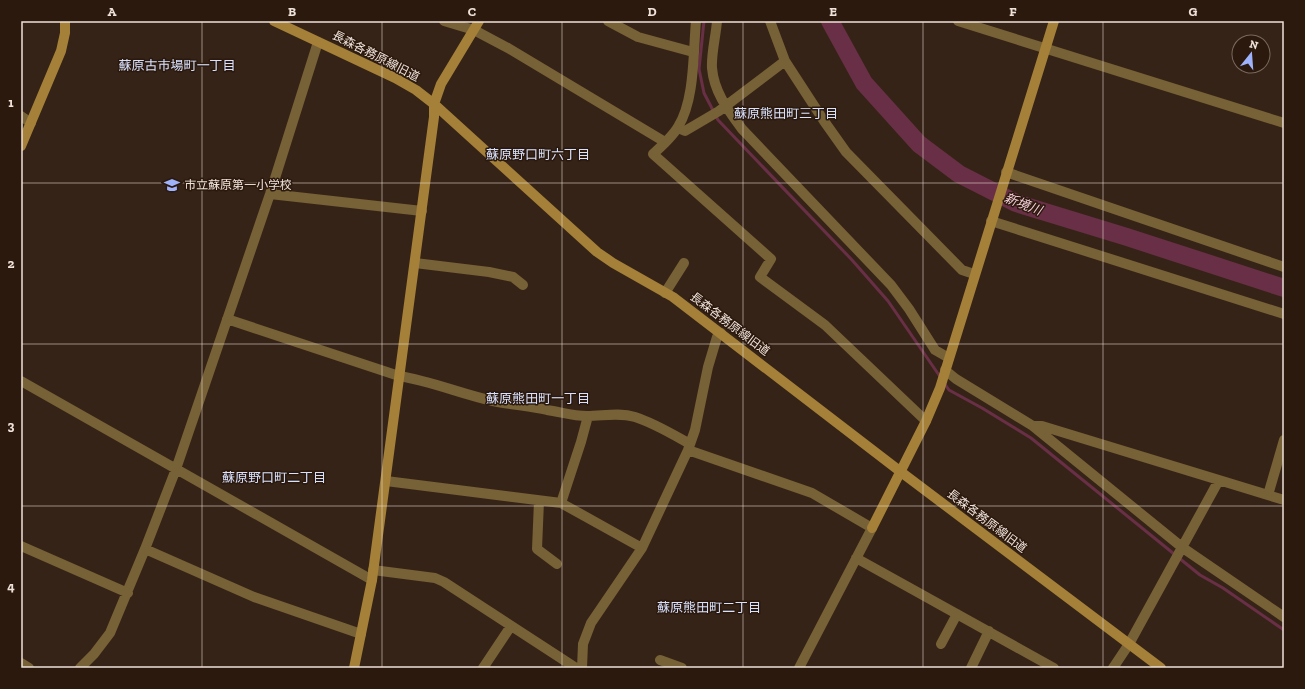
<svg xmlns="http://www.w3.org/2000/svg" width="1305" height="689" font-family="'Zilla Slab','Noto Sans JP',serif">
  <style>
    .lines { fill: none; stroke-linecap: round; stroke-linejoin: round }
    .stream { stroke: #692f46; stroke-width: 3 }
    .river { stroke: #692f46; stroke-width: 18 }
    .street { stroke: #776136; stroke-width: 10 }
    .secondary { stroke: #a48038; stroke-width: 10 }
    .grid { fill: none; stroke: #efe2da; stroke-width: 1; stroke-opacity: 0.55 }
    .labels { text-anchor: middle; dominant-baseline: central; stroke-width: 3; stroke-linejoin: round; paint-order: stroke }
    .street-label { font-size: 12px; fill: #efe2da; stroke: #2b190d }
    .poi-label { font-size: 12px; fill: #efe2da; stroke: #2b190d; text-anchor: start }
    .neighbourhood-label { font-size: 13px; fill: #d8e1fe; stroke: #2b190d }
    .water-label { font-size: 13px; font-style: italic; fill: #f6cfdb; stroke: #2b190d }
    .neatline { fill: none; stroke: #efe2da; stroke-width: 1.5 }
    .grid-label { font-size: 13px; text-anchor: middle; font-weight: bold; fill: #efe2da }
  </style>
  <rect width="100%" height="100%" fill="#362317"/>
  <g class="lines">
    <!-- stream -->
    <path class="stream" d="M704 21 699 69 704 93 718 120 852 260 888 301 941 378
      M944 383 949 390 982 408 1031 438 1200 575 1223 588 1284 630"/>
    <!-- river -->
    <path class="river" d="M830 21 864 83 919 144 959 174 1016 203 1127 237 1284 288"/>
    <!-- street -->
    <path class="street" d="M444 21 474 30 508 48 665 142
      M608 21 638 37 693 52
      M696 21C693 53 695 100 678 127 672 137 662 146 653 154L771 259 760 277 825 325 926 421
      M717 21C716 35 711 55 712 68 714 92 728 110 742 129L891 285 909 309 935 350 949 358
      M770 21 785 61 824 121 846 152 962 270 974 274
      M958 21 1284 123
      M21 116 31 123
      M678 128 685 131 719 111 785 61
      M1006 172 1284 267
      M270 194 422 211
      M991 221 1284 314
      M415 263 489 272 513 277 523 285
      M665 293 684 263
      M227 319 399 376C431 381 461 394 493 401 511 405 530 406 547 410 561 412 573 416 587 416 603 416 619 412 635 417 654 423 672 434 690 444
      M945 370 956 379 1033 426
      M21 381 372 580
      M688 450 812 493 872 528 799 668
      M386 481 561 503 642 548
      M1268 495 1284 440
      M1284 500 1042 426H1033L1183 548 1284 617
      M539 501 537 549 557 564
      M561 503 581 442 588 416
      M21 546 128 593
      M145 549 254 597 361 634
      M856 558 1054 668
      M373 570 435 578 444 582 576 668
      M941 644 957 614
      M660 660 682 668
      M21 663 29 668
      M80 668 94 654 110 633 145 549 176 469 270 194 318 42
      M483 668 511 626
      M582 668 583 644 591 623 642 548 688 450 695 430 708 367 717 337 721 333
      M971 668 989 631
      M1113 668 1129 644 1219 480"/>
    <!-- secondary -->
    <path class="secondary" d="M274 21 395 78 416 90 434 104 597 252 613 263 673 297 901 472 1161 668
      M21 146 61 51 65 33V21
      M872 528 926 421 940 388 1054 21
      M354 668 372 580 434 117V104L441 84 479 21"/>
  </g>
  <!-- grid -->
  <path class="grid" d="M202 21V668M382 21V668M562 21V668M743 21V668M923 21V668M1103 21V668M21 183H1284M21 344H1284M21 506H1284"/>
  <!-- icons -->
  <defs>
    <symbol id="school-bare" viewBox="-9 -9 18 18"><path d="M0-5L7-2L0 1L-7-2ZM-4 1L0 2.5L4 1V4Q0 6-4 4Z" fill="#9fb3fd" stroke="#2b190d" stroke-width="2.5" paint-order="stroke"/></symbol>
  </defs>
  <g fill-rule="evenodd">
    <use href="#school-bare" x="161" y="174" width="22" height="22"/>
  </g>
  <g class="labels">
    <!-- street labels -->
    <g class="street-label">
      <text transform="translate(376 56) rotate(27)">長森各務原線旧道</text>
      <text transform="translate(730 324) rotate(37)">長森各務原線旧道</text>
      <text transform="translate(987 521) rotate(37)">長森各務原線旧道</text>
    </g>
    <!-- poi labels -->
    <g class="poi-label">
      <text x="184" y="185">市立蘇原第一小学校</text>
    </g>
    <!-- neighbourhood labels -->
    <g class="neighbourhood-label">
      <text x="177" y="65">蘇原古市場町一丁目</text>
      <text x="786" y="113">蘇原熊田町三丁目</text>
      <text x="538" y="154">蘇原野口町六丁目</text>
      <text x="538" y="398">蘇原熊田町一丁目</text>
      <text x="274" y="477">蘇原野口町二丁目</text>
      <text x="709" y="607">蘇原熊田町二丁目</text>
    </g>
    <!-- water labels -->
    <g class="water-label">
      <text transform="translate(1023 204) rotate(21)">新境川</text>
    </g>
  </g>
  <!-- border -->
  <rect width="1305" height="689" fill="none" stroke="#2b190d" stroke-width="44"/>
  <!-- north arrow -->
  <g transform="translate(1251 54) rotate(17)"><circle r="19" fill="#2b190d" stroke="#79695f"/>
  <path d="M0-3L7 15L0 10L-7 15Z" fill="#9fb3fd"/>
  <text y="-6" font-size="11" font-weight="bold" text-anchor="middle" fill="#efe2da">N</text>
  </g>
  <rect x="22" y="22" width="1261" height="645" class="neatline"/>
  <g class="grid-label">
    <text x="112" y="16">A</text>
    <text x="292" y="16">B</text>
    <text x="472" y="16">C</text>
    <text x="652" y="16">D</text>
    <text x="833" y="16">E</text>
    <text x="1013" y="16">F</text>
    <text x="1193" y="16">G</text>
    <text x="11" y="107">1</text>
    <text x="11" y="268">2</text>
    <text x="11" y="430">3</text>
    <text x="11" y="591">4</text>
  </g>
</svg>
